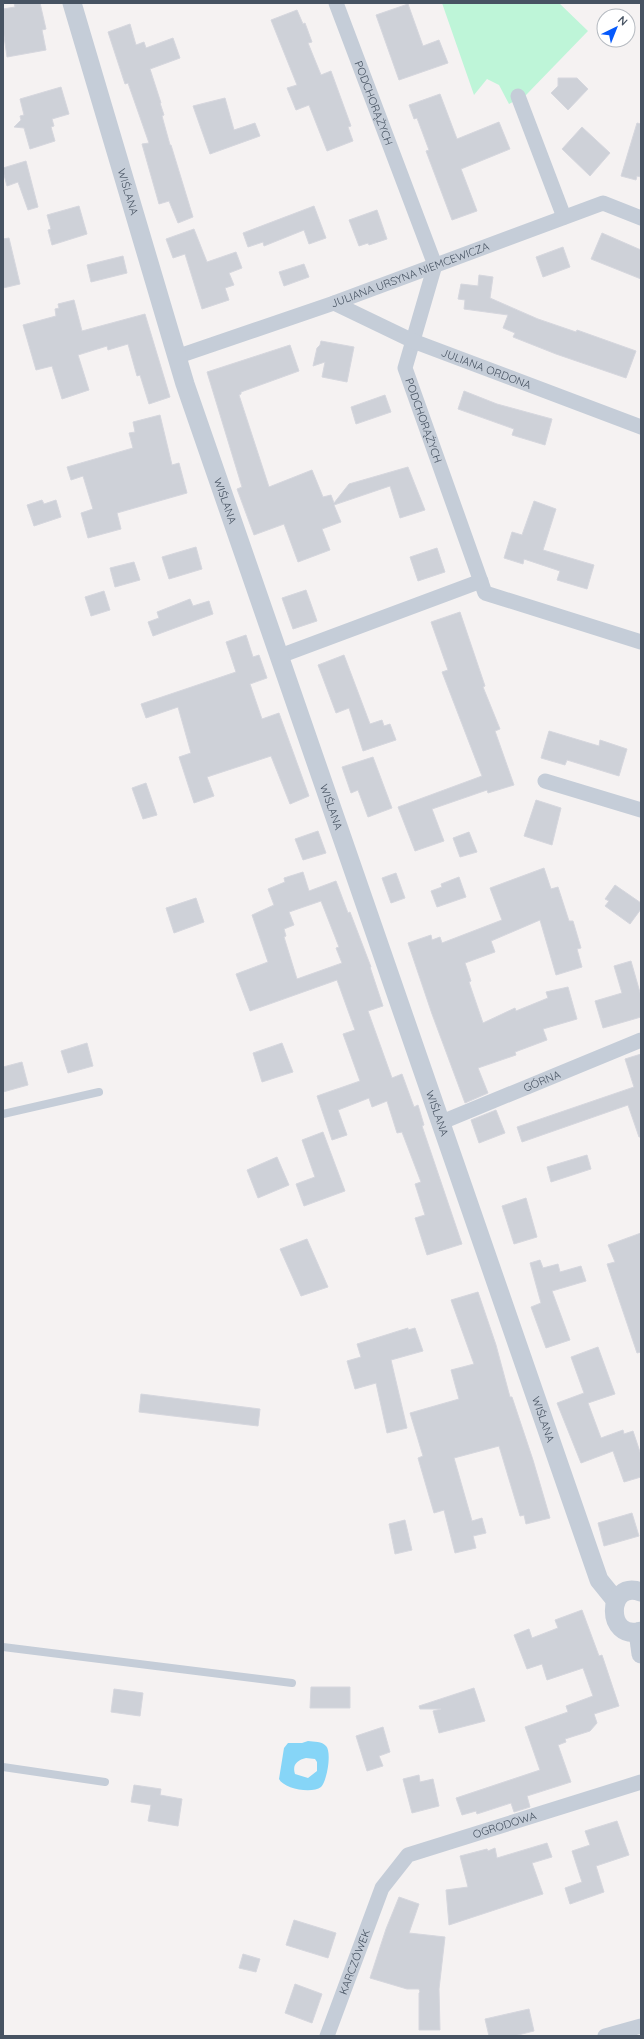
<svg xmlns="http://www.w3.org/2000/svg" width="644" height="2039" font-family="Quicksand,sans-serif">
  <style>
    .green { fill: #bef5d8 }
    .water { fill: #86d5f7; fill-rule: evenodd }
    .building { fill: #ced1d8; stroke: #d6d7de; fill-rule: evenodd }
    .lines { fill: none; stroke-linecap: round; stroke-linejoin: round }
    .service { stroke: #c5cdd8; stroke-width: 8 }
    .minor { stroke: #c5cdd8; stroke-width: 15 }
    .tertiary { stroke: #c5cdd8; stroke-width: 19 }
    .labels { text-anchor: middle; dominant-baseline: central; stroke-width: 4; stroke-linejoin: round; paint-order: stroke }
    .street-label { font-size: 11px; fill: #475362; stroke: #fff }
  </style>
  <rect width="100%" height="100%" fill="#f5f2f2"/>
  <!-- green -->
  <path class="green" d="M442 3H559L588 31 526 95 509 104 499 85 487 79 474 95Z"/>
  <!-- water -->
  <path class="water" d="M308 1741C314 1742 322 1741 326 1746 332 1752 327 1781 321 1787 312 1794 284 1789 279 1779L284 1748 288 1743H302ZM306 1758 315 1759 317 1762V1771L308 1778 295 1774C292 1765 297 1760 306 1758Z"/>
  <!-- building -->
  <path class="building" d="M14 3H40L46 29 42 30 46 50 7 57 3 29V9L15 7Z
    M408 4 423 46 439 40 448 63 399 80 376 15Z
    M297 10 303 24 305 23 312 42 308 43 321 75 331 71 351 126 348 127 353 141 327 151 309 105 296 110 287 88 297 85 271 20Z
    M130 24 136 45 144 42 146 48 173 38 180 58 150 69 161 103H160L164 115 162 116 170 145H171L193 217 178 223 169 201 159 204 142 144 149 143 128 83 125 84 108 32Z
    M558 78H577L588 89 568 110 551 93 558 86Z
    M61 87 69 114 52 119 54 126 51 127 55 141 30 149 24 128 14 127 21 120 20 116 24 115 20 99Z
    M440 94 457 139 499 122 510 149 461 169 477 211 452 220 426 151 429 150 417 118 414 119 409 105Z
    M225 98 234 130 255 123 260 136 210 154 193 106Z
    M637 123 641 124V177L637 176 636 180 621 176Z
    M582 127 610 153 590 176 562 149Z
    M26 161 38 207 28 210 18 182 7 186 3 171V168Z
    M79 206 87 234 52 245 48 230 51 229 47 215Z
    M314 206 326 238 309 244 304 230 264 246 263 242 248 247 243 233Z
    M377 210 387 239 369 245 368 243 359 246 349 220Z
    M194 229 207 262 236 252 242 268 229 273 234 285 225 288 229 300 202 309 185 254 173 258 166 239Z
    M602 233 641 250V279L591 259Z
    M9 238 20 284 3 288V239Z
    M563 247 570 267 543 277 536 257Z
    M123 256 127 273 91 282 87 265Z
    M304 264 309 277 284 286 279 272Z
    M479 275 493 277 490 298 538 319 576 332 577 330 636 351 626 378 556 354 513 337 515 333 503 328 508 315 464 309 465 300 458 299 461 284 478 286Z
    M74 300 82 331 145 314 170 397 149 404 140 375 137 376 128 344 108 350 107 346 78 355 89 390 62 399 52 366 36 370 23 325 56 316 55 309 59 308 58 304Z
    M321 341 354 347 347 382 322 377 325 362 313 366 317 348 320 345Z
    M290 345 299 371 241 392V394L239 395 269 487 312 470 323 497 331 495 334 503 349 484 408 467 425 510 400 518 390 486 334 505 341 522 322 529 330 550 298 562 284 524 254 535 237 489 242 487 207 372Z
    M464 391 497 404 552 419 545 445 512 435 514 429 458 409Z
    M385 395 391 412 356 424 351 407Z
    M160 415 172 465 179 463 187 493 117 513 121 529 88 538 81 513 93 509 83 476 71 480 67 467 133 448 129 433 135 432 133 422Z
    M42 500 44 504 56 500 61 517 34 526 27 505Z
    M534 501 556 509 543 550 594 565 587 589 557 580 560 571 524 559 523 564 504 558 512 532 522 535Z
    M196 547 202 569 169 579 162 557Z
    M437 548 445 572 418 581 410 557Z
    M134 562 140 580 115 587 110 568Z
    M306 590 317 621 293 629 282 598Z
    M104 591 110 610 91 616 85 597Z
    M190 599 193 606 209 601 213 614 153 636 148 622 159 618 157 612Z
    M460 612 485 686 483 687 500 729 495 731 514 785 488 793 487 790 432 809 444 841 415 851 398 807 482 776 442 672 448 670 431 622Z
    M246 635 253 657 259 655 267 678 250 684 262 719 279 713 309 796 290 804 271 756 207 777 214 796 194 803 179 757 191 753 178 707 146 718 141 704 236 672 226 642Z
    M344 655 370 724 382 720 384 726 390 724 396 740 363 751 349 708 336 713 318 665Z
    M549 731 599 746 600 740 627 749 619 776 567 760 565 765 541 758Z
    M373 757 392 808 368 817 358 790 351 793 342 767Z
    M146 783 157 815 143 819 132 788Z
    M536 800 561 808 552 845 524 836Z
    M318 831 326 853 303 860 295 839Z
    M469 832 477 852 460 857 453 838Z
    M544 868 551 889 558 887 569 921H573L581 948 577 949 582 967 556 975 540 920 491 941 495 952 465 963 471 981 469 982 483 1023 515 1008 516 1011 548 998 546 992 568 987 577 1019 543 1029 547 1040 515 1052 516 1055 478 1068 488 1093 465 1103 432 1014 408 943 431 935 432 940 440 937 442 943 502 920 490 888Z
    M303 872 309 891 336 881 348 913 350 912 371 967H370L383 1006 368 1011 392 1078 402 1074 414 1107 418 1105 424 1125 422 1126 462 1244 427 1255 415 1218 425 1215 415 1184 421 1182 402 1132 397 1133 387 1101 372 1107 369 1098 338 1110 347 1135 332 1140 317 1096 360 1081 343 1034 355 1030 337 980 250 1011 236 974 268 962 252 915 274 905 268 889 285 882 284 878ZM321 901 339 947 336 948 342 963 297 979 284 937 286 936 284 929 294 925 289 912Z
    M396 873 405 898 391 903 382 878Z
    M459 877 466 897 437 907 431 891 442 887 441 884Z
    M615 885 641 903V909L630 924 605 906 609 901 605 899Z
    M196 898 204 922 174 933 166 908Z
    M631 961 641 996V1017L603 1028 595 1001 622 993 614 966Z
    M87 1043 93 1066 68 1073 61 1051Z
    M282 1043 293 1072 262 1082 253 1053Z
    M641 1054V1137H639L628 1105 522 1142 517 1127 634 1087 625 1059Z
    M22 1062 28 1085 3 1092V1067Z
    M496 1110 505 1133 479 1143 471 1120Z
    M323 1132 345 1191 304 1206 296 1184 315 1177 302 1140Z
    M587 1155 591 1169 551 1182 547 1167Z
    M277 1157 289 1185 258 1198 247 1170Z
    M526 1198 537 1237 514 1244 502 1206Z
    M641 1233V1352L637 1353 607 1264 615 1262 608 1245Z
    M307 1239 328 1287 301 1296 280 1249Z
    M540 1260 543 1268 558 1264 560 1272 581 1266 586 1281 552 1291 570 1340 546 1348 531 1307 541 1303 530 1263Z
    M478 1292 496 1345 510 1397H512L533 1460 550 1518 526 1524 524 1515 520 1516 499 1446 454 1458 472 1521 482 1518 486 1533 473 1536 476 1548 455 1553 444 1510 434 1513 418 1458 423 1456 410 1413 459 1399 451 1370 474 1364 451 1300Z
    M408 1328V1330L415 1328 423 1351 391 1360 407 1428 387 1433 376 1383 355 1389 347 1361 361 1357 357 1344Z
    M598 1347 615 1394 588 1403 601 1438 623 1430 624 1434 633 1431 641 1455V1477L624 1482 613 1451 581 1463 557 1403 584 1393 571 1357Z
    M141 1394 260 1409 258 1426 139 1412Z
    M632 1513 639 1536 604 1546 598 1523Z
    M405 1520 412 1550 395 1554 389 1524Z
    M582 1610 599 1656 602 1655 619 1706 594 1714 597 1723 590 1731 565 1739 566 1742 558 1745 571 1782 527 1796 530 1807 514 1812 511 1803 477 1814 476 1811 462 1815 456 1798 540 1770 525 1727 568 1712 566 1706 593 1696 583 1668 547 1680 542 1664 527 1669 514 1635 529 1629 532 1638 558 1628 555 1620Z
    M311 1687H350V1708H310Z
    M474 1688 485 1721 439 1733 433 1711 441 1709H420L419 1706Z
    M114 1689 143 1693 140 1716 111 1712Z
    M383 1727 390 1752 379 1756 383 1766 367 1771 356 1736Z
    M419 1775 420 1782 433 1779 439 1806 412 1813 403 1779Z
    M134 1785 161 1789 160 1795 182 1799 178 1826 148 1821 151 1805 131 1802Z
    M617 1821 629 1855 596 1866 604 1892 570 1904 565 1888 582 1882 572 1851 590 1845 585 1831Z
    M547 1843 552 1857 532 1863 543 1894 449 1925 446 1890 468 1887 460 1856 487 1849 488 1851 495 1848 497 1858Z
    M399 1897 419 1904 409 1933 445 1937 439 1989 440 2030H419V1993L420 1992 419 1989H407L370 1978 386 1929Z
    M294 1920 336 1933 328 1958 286 1945Z
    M243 1954 260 1959 256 1972 239 1968Z
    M295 1984 322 1994 312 2023 285 2013Z
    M529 2009 534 2031 514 2036H489L485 2019Z"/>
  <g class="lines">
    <!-- service -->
    <path class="service" d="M3 1114 99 1092
      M3 1647 292 1683
      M3 1767 105 1782"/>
    <!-- minor -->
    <g class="minor">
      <path id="s1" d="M336 3 435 265 405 368 485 593 641 642"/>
      <path d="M518 96 564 217"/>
      <path id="s2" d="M334 303 413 341 641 427"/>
      <path id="s3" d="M176 357 334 303 603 203 641 218"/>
      <path d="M280 656 481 581"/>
      <path d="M545 781 641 810"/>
      <path id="s4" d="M442 1122 641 1040"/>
      <path id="s5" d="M327 2036 382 1888 408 1855 641 1782"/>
      <path d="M605 2036 641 2026"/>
    </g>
    <!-- tertiary -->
    <g class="tertiary">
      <path id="s6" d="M72 3 185 384 599 1580 616 1601"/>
      <path d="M641 1592C606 1579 605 1642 641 1631"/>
      <path d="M638 1632 641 1654"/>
    </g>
  </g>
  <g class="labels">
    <!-- street labels -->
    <g class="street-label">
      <text stroke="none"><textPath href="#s1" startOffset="107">PODCHORĄŻYCH</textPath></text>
      <text stroke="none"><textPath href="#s6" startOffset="197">WIŚLANA</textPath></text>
      <text stroke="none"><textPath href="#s3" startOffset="248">JULIANA URSYNA NIEMCEWICZA</textPath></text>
      <text stroke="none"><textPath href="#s2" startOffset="166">JULIANA ORDONA</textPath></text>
      <text stroke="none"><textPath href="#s1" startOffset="443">PODCHORĄŻYCH</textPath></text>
      <text stroke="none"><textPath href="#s6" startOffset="521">WIŚLANA</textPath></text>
      <text stroke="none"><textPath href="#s6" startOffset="845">WIŚLANA</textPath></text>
      <text stroke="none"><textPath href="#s4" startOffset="108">GÓRNA</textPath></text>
      <text stroke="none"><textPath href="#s6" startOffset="1169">WIŚLANA</textPath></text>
      <text stroke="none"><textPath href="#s6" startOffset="1493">WIŚLANA</textPath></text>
      <text stroke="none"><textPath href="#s5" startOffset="301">OGRODOWA</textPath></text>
      <text stroke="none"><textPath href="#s5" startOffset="79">KARCZÓWEK</textPath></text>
    </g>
  </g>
  <!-- border -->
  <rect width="644" height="2039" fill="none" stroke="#475362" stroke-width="8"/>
  <!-- north arrow -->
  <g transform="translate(616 28) rotate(43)"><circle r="19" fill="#ffffff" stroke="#b5bac0"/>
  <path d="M0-3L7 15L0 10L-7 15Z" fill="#0559fc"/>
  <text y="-6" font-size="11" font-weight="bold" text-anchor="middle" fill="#475362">N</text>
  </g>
</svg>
